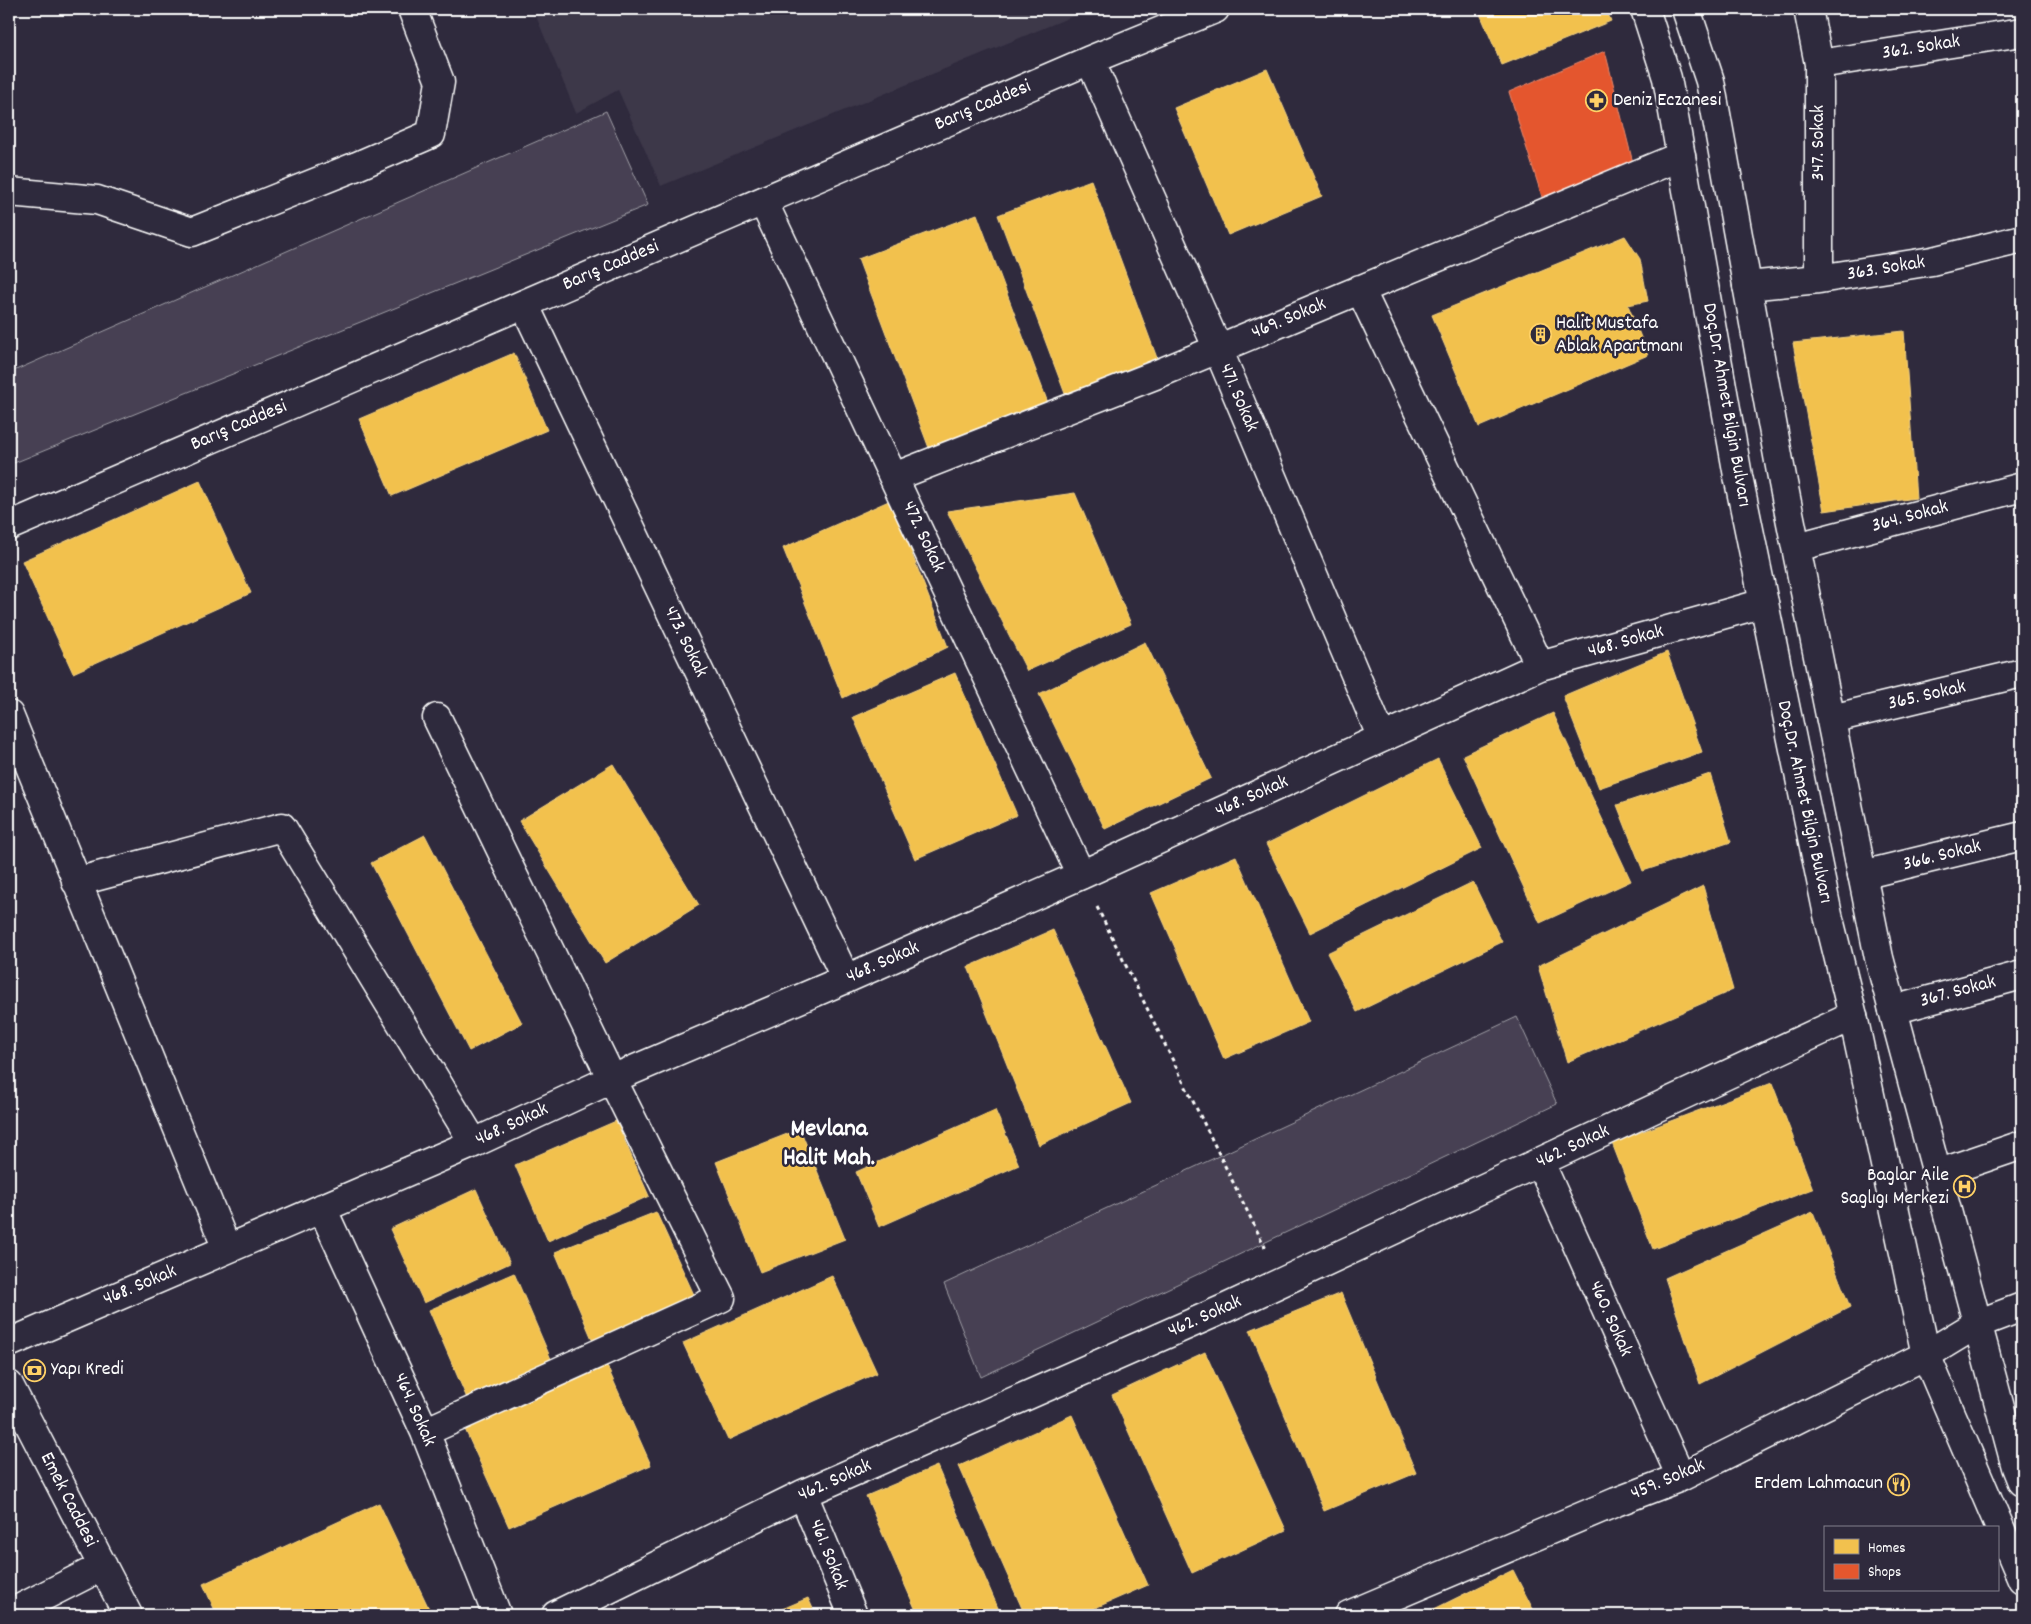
<svg xmlns="http://www.w3.org/2000/svg" width="2031" height="1624" font-family="Dekko,sans-serif">
  <style>
    .built { fill: #3c3749 }
    .green { fill: #464152; stroke: #a2a0a8 }
    .homes { fill: #f2c14e; stroke: #f6d483 }
    .shops { fill: #e4572e; stroke: #ec896d }
    .lines { fill: none; stroke-linecap: round; stroke-linejoin: round }
    .minor-casing { stroke: #fff; stroke-width: 31 }
    .major-casing { stroke: #fff; stroke-width: 31 }
    .path { stroke: #fff; stroke-width: 3; stroke-dasharray: 4 4; stroke-linecap: butt }
    .minor { stroke: #2f2a3d; stroke-width: 28 }
    .major { stroke: #2f2a3d; stroke-width: 28 }
    .labels { text-anchor: middle; dominant-baseline: central; stroke-width: 5; stroke-linejoin: round; paint-order: stroke }
    .street-label { font-size: 20px; fill: #fff; stroke: #2f2a3d }
    .poi-label { font-size: 20px; fill: #fff; stroke: #2f2a3d; text-anchor: start }
    .district-label { font-size: 25px; font-weight: bold; fill: #fff; stroke: #2f2a3d }
  </style>
  <rect width="100%" height="100%" fill="#2f2a3d"/>
  <filter id="ink" filterUnits="userSpaceOnUse"><feTurbulence type="fractalNoise" baseFrequency=".02" numOctaves="2"/><feDisplacementMap in="SourceGraphic" scale="10" xChannelSelector="R" yChannelSelector="G"/><feConvolveMatrix kernelMatrix="1 2 1 2 8 2 1 2 1" color-interpolation-filters="sRGB"/></filter>
  <g filter="url(#ink)">
    <!-- built -->
    <path class="built" d="M533 9H1090L661 186 618 90 576 113Z"/>
    <!-- green -->
    <path class="green" d="M606 111 648 205 9 465V373Z
      M1517 1017 1557 1104 981 1377 944 1284Z"/>
    <!-- homes -->
    <path class="homes" d="M1478 9H1606L1611 21 1502 65Z
      M1267 69 1322 196 1228 235 1174 108Z
      M1091 180 1160 366 1067 399 998 215Z
      M977 214 1051 411 932 456 858 259Z
      M1625 236 1640 259 1648 301 1628 305 1648 355 1479 427 1432 315Z
      M1904 331 1916 498 1824 511 1793 343Z
      M514 353 547 430 392 496 359 419Z
      M200 481 251 593 73 673 22 561Z
      M1075 493 1131 624 1027 671 947 511Z
      M891 500 948 647 843 698 783 548Z
      M1145 642 1211 778 1105 829 1039 694Z
      M1667 652 1702 752 1599 788 1563 696Z
      M955 673 1017 815 915 859 853 717Z
      M1553 713 1631 881 1540 923 1463 755Z
      M1438 759 1482 848 1310 933 1266 844Z
      M613 764 699 905 605 963 519 821Z
      M1710 774 1731 842 1643 871 1617 805Z
      M425 835 522 1023 469 1051 371 863Z
      M1236 856 1309 1022 1224 1059 1151 893Z
      M1473 882 1502 942 1357 1012 1327 953Z
      M1703 886 1733 990 1567 1062 1538 966Z
      M1053 930 1131 1103 1039 1145 968 967Z
      M1772 1083 1813 1189 1653 1249 1612 1143Z
      M995 1110 1019 1165 879 1227 856 1172Z
      M616 1121 649 1196 548 1241 515 1165Z
      M800 1129 845 1239 760 1272 716 1162Z
      M476 1189 510 1263 424 1303 390 1229Z
      M656 1212 696 1299 595 1346 555 1252Z
      M1813 1212 1850 1307 1700 1384 1665 1278Z
      M514 1273 554 1366 469 1403 429 1310Z
      M832 1276 877 1373 728 1440 683 1343Z
      M1341 1293 1416 1473 1324 1511 1250 1330Z
      M1205 1352 1286 1530 1192 1573 1112 1395Z
      M606 1364 651 1465 509 1527 464 1427Z
      M1072 1415 1148 1585 1079 1615H1025L959 1466Z
      M937 1466 1001 1615H918L866 1496Z
      M379 1503 432 1615H217L203 1584Z
      M1513 1570 1536 1615H1422Z
      M808 1598 816 1615H768Z"/>
    <!-- shops -->
    <path class="shops" d="M1605 51 1633 163 1543 200 1509 92Z"/>
    <g class="lines">
      <defs>
        <path id="minor" d="M1808 9 1819 64V279
          M1090 60 1218 349 1382 738
          M1819 64 2022 32
          M9 192 97 200 192 232 357 166 431 134 440 82 412 9
          M763 201 1081 875
          M1747 286 1819 279 1932 261 2022 239
          M1360 289 1540 666
          M524 304 846 979
          M894 477 1155 375 1681 156
          M9 526 1090 60 1215 9
          M1797 547 2022 487
          M9 715 227 1249
          M1831 719 2022 673
          M1862 875 2022 836
          M76 882 282 827 474 1143
          M1893 1010 2022 975
          M1540 1162 1681 1477
          M1937 1174 2022 1145
          M322 1208 425 1432 497 1615
          M9 1343 474 1143 612 1079 846 979 1081 875 1540 666 1764 603
          M9 1385 128 1615
          M425 1432 721 1298 612 1079 437 718
          M803 1494 853 1615
          M9 1614 103 1566
          M556 1615 803 1494 1226 1308 1853 1016
          M1349 1615 1616 1502 1681 1477 1926 1355 1977 1324 2022 1307"/>
        <path id="major" d="M1645 9 1667 78 1738 476 1828 915 1853 1016 1926 1355 2022 1579
          M1686 9 1710 81 1783 483 1879 958 2016 1467 2022 1482"/>
      </defs>
      <!-- minor casing -->
      <use href="#minor" class="minor-casing"/>
      <!-- major casing -->
      <use href="#major" class="major-casing"/>
      <!-- path -->
      <path class="path" d="M1097 907 1267 1251"/>
      <!-- minor -->
      <use href="#minor" class="minor"/>
      <!-- major -->
      <use href="#major" class="major"/>
    </g>
  </g>
  <!-- icons -->
  <defs>
    <symbol id="pharmacy-ring" viewBox="-11 -11 22 22"><circle r="9.5" fill="#2f2a3d" stroke="#ffd166" stroke-width="1.5"/><path d="M-2-6h4v4h4v4h-4v4h-4v-4h-4v-4h4Z" fill="#ffd166"/></symbol>
    <symbol id="building-ring" viewBox="-11 -11 22 22"><circle r="9.5" fill="#2f2a3d" stroke="#ffd166" stroke-width="1.5"/><path d="M-4-6H4V6H1V3H-1V6H-4ZM-2.5-4.3h1.7v1.8h-1.7ZM.8-4.3h1.7v1.8H.8ZM-2.5-1h1.7V.8h-1.7ZM.8-1h1.7V.8H.8Z" fill="#ffd166"/></symbol>
    <symbol id="hospital-ring" viewBox="-11 -11 22 22"><circle r="9.5" fill="#2f2a3d" stroke="#ffd166" stroke-width="1.5"/><path d="M-5-5h3v3.5h4V-5h3V5h-3V1.5h-4V5h-3Z" fill="#ffd166"/></symbol>
    <symbol id="bank-ring" viewBox="-11 -11 22 22"><circle r="9.5" fill="#2f2a3d" stroke="#ffd166" stroke-width="1.5"/><path d="M-6-4H6V4H-6ZM0-2.3a2.3 2.3 0 1 0 0 4.6a2.3 2.3 0 1 0 0-4.6Z" fill="#ffd166"/></symbol>
    <symbol id="restaurant-ring" viewBox="-11 -11 22 22"><circle r="9.5" fill="#2f2a3d" stroke="#ffd166" stroke-width="1.5"/><path d="M-5-6h1v4h1v-4h1v4h1v-4h1v5L-1.5 .5V6h-2V.5L-5-1ZM5-6V6H3V1.5H1.5Q1.5-4 5-6Z" fill="#ffd166"/></symbol>
  </defs>
  <g fill-rule="evenodd">
    <use href="#pharmacy-ring" x="1584" y="88" width="25" height="25"/>
    <use href="#building-ring" x="1528" y="322" width="25" height="25"/>
    <use href="#hospital-ring" x="1952" y="1174" width="25" height="25"/>
    <use href="#bank-ring" x="22" y="1358" width="25" height="25"/>
    <use href="#restaurant-ring" x="1886" y="1472" width="25" height="25"/>
  </g>
  <g class="labels">
    <!-- street labels -->
    <g class="street-label">
      <text transform="translate(1921 48) rotate(-9)">362. Sokak</text>
      <text transform="translate(983 106) rotate(-23)">Barış Caddesi</text>
      <text transform="translate(1819 143) rotate(-90)">347. Sokak</text>
      <text transform="translate(611 266) rotate(-23)">Barış Caddesi</text>
      <text transform="translate(1886 269) rotate(-9)">363. Sokak</text>
      <text transform="translate(1289 319) rotate(-23)">469. Sokak</text>
      <text transform="translate(1238 398) rotate(67)">471. Sokak</text>
      <text transform="translate(1726 405) rotate(80)">Doç.Dr. Ahmet Bilgin Bulvarı</text>
      <text transform="translate(239 426) rotate(-23)">Barış Caddesi</text>
      <text transform="translate(1910 517) rotate(-15)">364. Sokak</text>
      <text transform="translate(923 537) rotate(65)">472. Sokak</text>
      <text transform="translate(685 642) rotate(64)">473. Sokak</text>
      <text transform="translate(1626 642) rotate(-16)">468. Sokak</text>
      <text transform="translate(1927 696) rotate(-13)">365. Sokak</text>
      <text transform="translate(1252 797) rotate(-24)">468. Sokak</text>
      <text transform="translate(1804 802) rotate(78)">Doç.Dr. Ahmet Bilgin Bulvarı</text>
      <text transform="translate(1942 856) rotate(-14)">366. Sokak</text>
      <text transform="translate(883 963) rotate(-24)">468. Sokak</text>
      <text transform="translate(1958 992) rotate(-15)">367. Sokak</text>
      <text transform="translate(512 1125) rotate(-25)">468. Sokak</text>
      <text transform="translate(1573 1147) rotate(-25)">462. Sokak</text>
      <text transform="translate(140 1286) rotate(-23)">468. Sokak</text>
      <text transform="translate(1205 1317) rotate(-24)">462. Sokak</text>
      <text transform="translate(1610 1319) rotate(66)">460. Sokak</text>
      <text transform="translate(414 1410) rotate(66)">464. Sokak</text>
      <text transform="translate(1668 1480) rotate(-23)">459. Sokak</text>
      <text transform="translate(835 1481) rotate(-24)">462. Sokak</text>
      <text transform="translate(68 1500) rotate(63)">Emek Caddesi</text>
      <text transform="translate(828 1555) rotate(68)">461. Sokak</text>
    </g>
    <!-- poi labels -->
    <g class="poi-label">
      <text x="1613" y="101">Deniz Eczanesi</text>
      <text x="1556" y="324">Halit Mustafa<tspan x="1556" dy="23">Ablak Apartmanı</tspan></text>
      <text x="1949" y="1176" text-anchor="end">Baglar Aile<tspan x="1949" dy="23">Saglıgı Merkezi</tspan></text>
      <text x="51" y="1370">Yapı Kredi</text>
      <text x="1883" y="1484" text-anchor="end">Erdem Lahmacun</text>
    </g>
    <!-- district labels -->
    <g class="district-label">
      <text x="829" y="1130">Mevlana<tspan x="829" dy="29">Halit Mah.</tspan></text>
    </g>
  </g>
  <!-- margin -->
  <rect width="2031" height="1624" fill="none" stroke="#2f2a3d" stroke-width="30"/>
  <rect x="15" y="15" width="2001" height="1594" fill="none" stroke="#fff" stroke-width="2" filter="url(#ink)"/>
  <!-- legend -->
  <rect x="1824" y="1526" width="175" height="65" fill="#2f2a3d" stroke="#827f8b"/>
  <rect x="1834" y="1539" width="25" height="15" fill="#f2c14e" stroke="#827f8b"/>
  <text x="1868" y="1552" font-size="15" fill="#ffffff">Homes</text>
  <rect x="1834" y="1564" width="25" height="15" fill="#e4572e" stroke="#827f8b"/>
  <text x="1868" y="1576" font-size="15" fill="#ffffff">Shops</text>
</svg>
